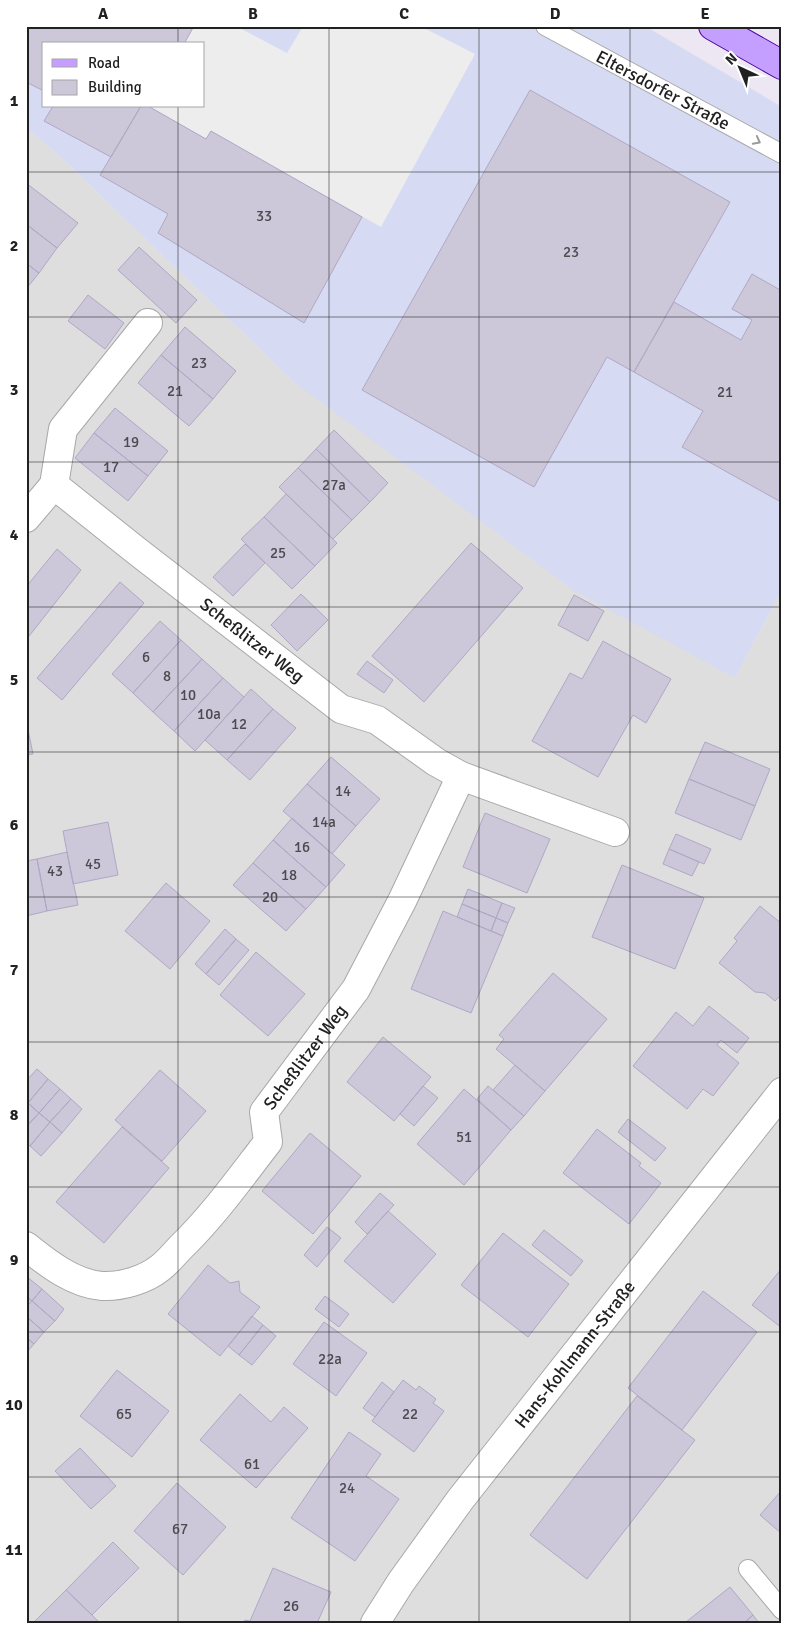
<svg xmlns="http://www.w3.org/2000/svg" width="808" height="1649" font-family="Signika,sans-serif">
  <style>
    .residential { fill: #dededf }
    .commercial { fill: #d6daf3; fill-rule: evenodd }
    .parking { fill: #ededed }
    .building { fill: #ccc7d9; stroke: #b0a8c4 }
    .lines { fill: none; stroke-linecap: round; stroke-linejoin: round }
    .lane-casing { stroke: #a8a8a8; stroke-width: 20 }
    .street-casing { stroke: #a8a8a8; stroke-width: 30 }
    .primary-casing { stroke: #4f009e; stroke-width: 30 }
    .lane { stroke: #fff; stroke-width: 18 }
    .street { stroke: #fff; stroke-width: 28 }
    .primary { stroke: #c59fff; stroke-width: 28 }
    .oneway { stroke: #9b9b9b }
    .grid { fill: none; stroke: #212121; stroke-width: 1; stroke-opacity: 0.55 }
    .labels { text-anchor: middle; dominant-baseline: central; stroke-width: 4; stroke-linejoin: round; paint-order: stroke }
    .number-label { font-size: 15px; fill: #4c4a4f }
    .street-label { font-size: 18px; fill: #212121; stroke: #fff }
    .neatline { fill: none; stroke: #212121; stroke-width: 2 }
    .grid-label { font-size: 16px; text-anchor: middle; font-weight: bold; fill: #212121 }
  </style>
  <rect width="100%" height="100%" fill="#ece7f2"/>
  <!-- residential -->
  <path class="residential" d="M26 127 66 162 293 381 735 678 782 589V1623H26Z"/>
  <!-- commercial -->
  <path class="commercial" d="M26 26H645L782 107V589L735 678 573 590 293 381 66 162 26 127ZM44 44H204V106H44Z"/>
  <!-- parking -->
  <path class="parking" d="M194 26H236L287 53 303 26H420L475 54 381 227 211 131 206 139 148 106H204V44H184Z"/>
  <!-- building -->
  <path class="building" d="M26 26H87L93 29 94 26H194L184 44H44V91L26 82Z
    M530 90 730 202 634 372 607 357 534 487 362 390Z
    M53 106H141L111 157 44 121Z
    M141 106H148L206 139 211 131 362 217 304 323 158 233 168 214 100 175Z
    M26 183 78 223 57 248 26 224Z
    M26 224 57 248 39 273 26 263Z
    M139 247 197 300 176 323 118 270Z
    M26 263 39 273 26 289Z
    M752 274 782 291 781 502 682 447 703 411 634 372 674 302 741 340 752 320 732 309Z
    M88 295 124 323 105 349 68 321Z
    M185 327 236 371 213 399 161 355Z
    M161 355 213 399 189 426 138 383Z
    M115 408 168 451 148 476 94 433Z
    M334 430 388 483 370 502 316 449Z
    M94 433 148 476 128 501 75 458Z
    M316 449 370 502 352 520 298 468Z
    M298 468 352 520 333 539 279 487Z
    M286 494 337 543 315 566 264 517Z
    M264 517 315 566 292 589 241 539Z
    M471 543 523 588 424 702 372 656Z
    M245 544 265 563 233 596 213 577Z
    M57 549 81 570 26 640V587Z
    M120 582 144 603 62 700 37 678Z
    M301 594 328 620 297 651 271 625Z
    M574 595 604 611 588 641 558 625Z
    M160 621 181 640 133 693 112 674Z
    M181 640 202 659 153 712 133 693Z
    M603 641 671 679 646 723 633 715 598 777 532 741 570 673 582 679Z
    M202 659 223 678 174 731 153 712Z
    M367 661 393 680 384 693 357 674Z
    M223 678 244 697 195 751 174 731Z
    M251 689 273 709 227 760 205 740Z
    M273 709 296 728 250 780 227 760Z
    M26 720 33 754 26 755Z
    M705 742 770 769 755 806 689 779Z
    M331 757 380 799 356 826 307 784Z
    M689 779 755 806 741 840 675 813Z
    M307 784 356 826 332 854 283 811Z
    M485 813 550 839 527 893 463 867Z
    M292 818 345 865 326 887 273 840Z
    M108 822 118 875 73 884 63 831Z
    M676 834 711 849 704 864 669 849Z
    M273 840 326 887 306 909 253 863Z
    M669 849 699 862 692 876 663 864Z
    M67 852 78 905 47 911 37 859Z
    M37 859 47 911 26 916V861Z
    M253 863 306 909 286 931 233 885Z
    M622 865 704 898 675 969 592 937Z
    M166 883 210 921 170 969 125 931Z
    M468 889 502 903 496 918 462 904Z
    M502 903 515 908 508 923 496 918Z
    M462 904 496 918 491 931 457 917Z
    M760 906 782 924V994L775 1001 765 993 755 992 719 963 737 941 734 938Z
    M443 911 503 936 471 1013 411 989Z
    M496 918 508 923 503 936 491 931Z
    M225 929 236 939 206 974 195 964Z
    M236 939 249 950 219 985 206 974Z
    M256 952 305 994 268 1036 220 995Z
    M553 973 607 1019 545 1091 496 1049 504 1039 499 1035Z
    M709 1006 749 1038 737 1053 721 1040 719 1042 717 1045 739 1063 713 1096 703 1089 687 1109 633 1066 676 1012 693 1026Z
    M383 1037 431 1077 394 1121 347 1082Z
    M515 1065 545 1091 524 1116 493 1090Z
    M37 1069 48 1079 28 1103 26 1101V1081Z
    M160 1070 206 1111 162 1161 115 1120Z
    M48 1079 60 1089 39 1113 28 1103Z
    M423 1086 438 1098 414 1126 400 1114Z
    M488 1086 524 1116 511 1130 477 1099Z
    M60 1089 71 1099 50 1122 39 1113Z
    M464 1089 511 1130 464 1185 417 1144Z
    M71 1099 82 1109 62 1133 50 1122Z
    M28 1103 39 1113 26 1127V1104Z
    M39 1113 50 1122 30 1146 26 1143V1127Z
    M628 1119 666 1148 655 1161 618 1132Z
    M50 1122 62 1133 41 1156 30 1146Z
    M122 1127 169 1168 104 1243 56 1202Z
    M597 1129 641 1163 639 1166 661 1183 629 1224 563 1173Z
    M310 1133 361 1176 313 1234 262 1191Z
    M380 1193 394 1205 367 1234 355 1222Z
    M388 1211 436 1254 393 1303 344 1261Z
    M327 1227 341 1238 317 1267 304 1255Z
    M544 1230 583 1261 571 1276 532 1245Z
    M503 1233 569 1284 528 1337 461 1285Z
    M208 1265 230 1283 239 1281 240 1292 260 1307 220 1356 168 1314Z
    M782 1268V1328L752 1305Z
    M26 1276 42 1289 32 1301 26 1296Z
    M42 1289 64 1309 55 1321 32 1301Z
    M703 1291 757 1332 682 1430 628 1388Z
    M26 1296 32 1301 26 1307Z
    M325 1296 349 1314 339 1327 315 1309Z
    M32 1301 55 1321 44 1332 26 1316V1307Z
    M26 1316 44 1332 34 1344 26 1337Z
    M252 1316 263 1325 239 1355 228 1346Z
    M324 1322 367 1353 336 1396 293 1364Z
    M263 1325 276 1336 252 1365 239 1355Z
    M26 1337 34 1344 26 1353Z
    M117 1370 169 1411 132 1457 80 1416Z
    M403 1380 416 1390 419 1386 436 1399 433 1403 444 1411 414 1452 372 1421Z
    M382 1382 394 1392 375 1417 363 1408Z
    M240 1394 271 1422 284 1407 308 1428 256 1488 200 1440Z
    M637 1396 695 1440 587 1579 530 1535Z
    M349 1432 381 1454 366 1476 399 1499 355 1561 291 1518Z
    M80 1448 116 1486 91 1509 55 1471Z
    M177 1483 226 1527 183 1575 134 1531Z
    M782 1490V1534L760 1515Z
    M113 1542 139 1568 92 1615 66 1590Z
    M273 1568 331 1592 318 1621 322 1623H244L245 1620 250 1621Z
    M730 1587 753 1615 744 1623 686 1622Z
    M66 1590 92 1615 100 1623H37L35 1621Z
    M753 1615 759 1623H744Z"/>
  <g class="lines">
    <defs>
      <path id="lane" d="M545 26 782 154
        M748 1569 782 1610"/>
      <g id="street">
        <path d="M54 485 63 429 148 323"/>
        <path id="s1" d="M26 518 54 485 138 552 341 709 377 720 436 762 461 776 615 832"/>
        <path id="s2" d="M26 1246C47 1263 74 1284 102 1286 121 1287 145 1280 160 1268 168 1262 174 1254 181 1247 214 1215 240 1178 268 1142L264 1112 356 989 402 901 461 776"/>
        <path id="s3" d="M375 1623 401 1582 460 1500 782 1092"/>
      </g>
      <path id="primary" d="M713 26 782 65"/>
    </defs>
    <!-- lane casing -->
    <use href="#lane" class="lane-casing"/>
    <!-- street casing -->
    <use href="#street" class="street-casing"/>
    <!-- primary casing -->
    <use href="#primary" class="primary-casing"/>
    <!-- lane -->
    <use href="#lane" class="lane"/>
    <!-- street -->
    <use href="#street" class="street"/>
    <!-- primary -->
    <use href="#primary" class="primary"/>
  </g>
  <!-- one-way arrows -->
  <defs><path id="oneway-chevron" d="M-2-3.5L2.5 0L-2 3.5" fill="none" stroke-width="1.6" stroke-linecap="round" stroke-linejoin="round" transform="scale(1.25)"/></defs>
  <use class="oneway" href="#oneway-chevron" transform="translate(757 141) rotate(28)"/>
  <!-- grid -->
  <path class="grid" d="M178 26V44M329 26V1623M479 26V1623M630 26V1623M178 106V1623M26 172H782M26 317H782M26 462H782M26 607H782M26 752H782M26 897H782M26 1042H782M26 1187H782M26 1332H782M26 1477H782"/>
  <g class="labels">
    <!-- number labels -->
    <g class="number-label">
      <text x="264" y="216">33</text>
      <text x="571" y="252">23</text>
      <text x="199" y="363">23</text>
      <text x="175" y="391">21</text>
      <text x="725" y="392">21</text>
      <text x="131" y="442">19</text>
      <text x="111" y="467">17</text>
      <text x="334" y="485">27a</text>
      <text x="278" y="553">25</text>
      <text x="146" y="657">6</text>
      <text x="167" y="676">8</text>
      <text x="188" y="695">10</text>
      <text x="209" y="714">10a</text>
      <text x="239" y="724">12</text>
      <text x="343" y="791">14</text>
      <text x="324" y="822">14a</text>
      <text x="302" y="847">16</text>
      <text x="93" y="864">45</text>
      <text x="55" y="871">43</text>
      <text x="289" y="875">18</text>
      <text x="270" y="897">20</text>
      <text x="464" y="1137">51</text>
      <text x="330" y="1359">22a</text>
      <text x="124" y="1414">65</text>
      <text x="410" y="1414">22</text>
      <text x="252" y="1464">61</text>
      <text x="347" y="1488">24</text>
      <text x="180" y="1529">67</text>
      <text x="291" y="1606">26</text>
    </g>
    <!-- street labels -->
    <g class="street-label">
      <text transform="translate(663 90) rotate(28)">Eltersdorfer Straße</text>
      <text stroke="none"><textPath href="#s1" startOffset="295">Scheßlitzer Weg</textPath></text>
      <text stroke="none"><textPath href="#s2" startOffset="414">Scheßlitzer Weg</textPath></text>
      <text stroke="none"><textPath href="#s3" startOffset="335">Hans-Kohlmann-Straße</textPath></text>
    </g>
  </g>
  <!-- border -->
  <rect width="808" height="1649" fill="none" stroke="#ffffff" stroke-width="55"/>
  <!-- legend -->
  <rect x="42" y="42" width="162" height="65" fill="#ffffff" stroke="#a6a6a6"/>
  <rect x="52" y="59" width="25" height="8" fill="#c59fff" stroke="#a6a6a6"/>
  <text x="88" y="68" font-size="15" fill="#212121">Road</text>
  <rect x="52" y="80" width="25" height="15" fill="#ccc7d9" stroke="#a6a6a6"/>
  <text x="88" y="92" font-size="15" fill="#212121">Building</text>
  <!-- north arrow -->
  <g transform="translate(740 68) rotate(316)" stroke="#ffffff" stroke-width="4" paint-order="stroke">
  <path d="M0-4L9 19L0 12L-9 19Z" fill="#212121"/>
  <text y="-8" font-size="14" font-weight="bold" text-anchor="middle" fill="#212121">N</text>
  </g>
  <rect x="28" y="28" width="752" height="1594" class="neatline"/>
  <g class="grid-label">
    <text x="103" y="19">A</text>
    <text x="253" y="19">B</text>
    <text x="404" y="19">C</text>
    <text x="555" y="19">D</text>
    <text x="705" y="19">E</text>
    <text x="14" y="106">1</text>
    <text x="14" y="251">2</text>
    <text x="14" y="395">3</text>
    <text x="14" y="540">4</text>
    <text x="14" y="685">5</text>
    <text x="14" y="830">6</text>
    <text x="14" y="975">7</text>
    <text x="14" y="1120">8</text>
    <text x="14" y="1265">9</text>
    <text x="14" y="1410">10</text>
    <text x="14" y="1555">11</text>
  </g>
</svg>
